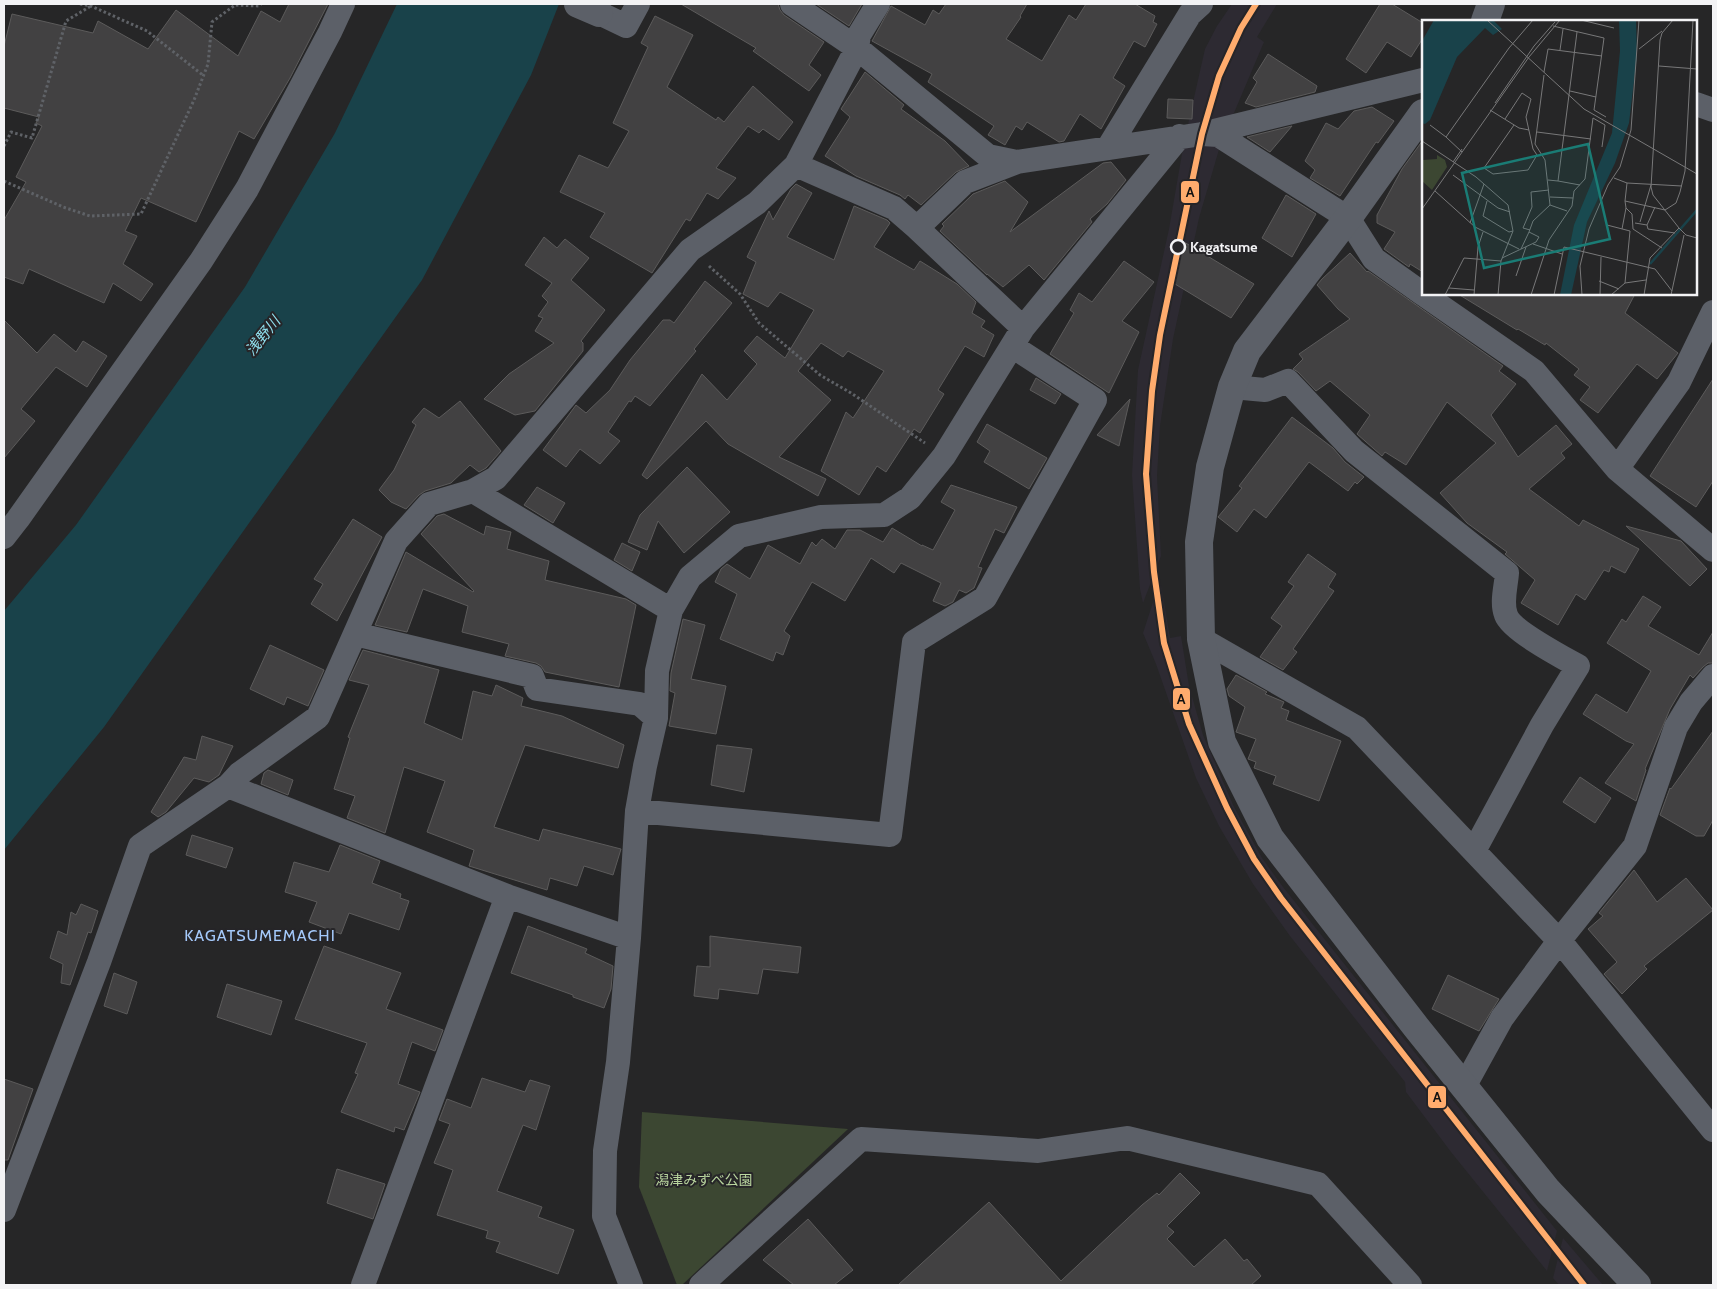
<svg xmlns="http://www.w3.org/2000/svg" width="1717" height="1289" font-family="Cabin,'Noto Sans JP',sans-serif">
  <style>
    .built { fill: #2d2a32 }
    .green { fill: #3c4732 }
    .water { fill: #19424a }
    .building { fill: #424142; stroke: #5c5b5b }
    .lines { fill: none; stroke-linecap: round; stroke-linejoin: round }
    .path { stroke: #5f6267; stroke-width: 3; stroke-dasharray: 2.5 2.5; stroke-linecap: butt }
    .minor { stroke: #5c6068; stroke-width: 24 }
    .tertiary { stroke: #5c6068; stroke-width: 28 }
    .rail-1-casing { stroke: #262528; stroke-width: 10 }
    .rail-1 { stroke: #ffac6d; stroke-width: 6 }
    .stop-dot { fill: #262528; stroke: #f3f3f5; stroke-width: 2.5 }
    .labels { text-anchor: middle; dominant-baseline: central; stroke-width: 4; stroke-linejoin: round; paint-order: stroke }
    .stop-label { font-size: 14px; font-weight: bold; fill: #f3f3f5; stroke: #262528; text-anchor: start }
    .park-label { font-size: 14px; fill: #bad69f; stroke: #262528 }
    .water-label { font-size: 15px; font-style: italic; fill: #8fdfed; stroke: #262528 }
    .quarter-label { font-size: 16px; letter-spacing: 1px; fill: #a4c9fa; stroke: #262528 }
    .inset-river { fill: none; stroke: #19424a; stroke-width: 2.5 }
    .inset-road { fill: none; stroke: #787879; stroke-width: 1 }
    .view { fill: #1a7c75; fill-opacity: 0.15; stroke: #1a7c75; stroke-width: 2.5 }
    .inset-edge { fill: none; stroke: #f3f3f5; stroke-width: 2.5 }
    .line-badge { stroke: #262528; stroke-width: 2 }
    .pale-badge-label { font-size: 14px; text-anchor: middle; font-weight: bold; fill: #111 }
  </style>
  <rect width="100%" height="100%" fill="#262627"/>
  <!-- built -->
  <path class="built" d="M1232 4H1277L1257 37 1264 42 1220 146 1199 218 1173 339 1160 426 1157 476 1161 556 1143 603 1140 589 1132 475 1138 370 1169 229 1184 142 1205 49 1217 26Z
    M1161 585 1170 638 1181 636 1189 686 1203 735 1234 807 1262 858 1283 887 1557 1231 1547 1271 1451 1152 1406 1092 1405 1082 1290 936 1253 884 1219 826 1196 778 1156 664 1143 633 1155 596 1159 593 1160 586Z
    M1563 1238 1603 1285H1559L1553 1278Z"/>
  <!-- green -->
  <path class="green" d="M642 1112 848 1129 682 1285H677L639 1187Z"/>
  <!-- water -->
  <path class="water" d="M397 4H559L531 75 422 280 104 727 4 850V611L76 525 245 287 335 133Z"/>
  <!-- building -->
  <path class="building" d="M289 4H328L290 78 254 139 239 131 196 222 141 198 125 231 137 236 123 264 153 284 141 301 113 283 104 303 29 269 23 284 4 277V220L26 182 16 177 42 126 36 123 39 117 4 108V46L12 14 93 33 98 21 148 49 176 10 238 56 261 11 280 22Z
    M681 4H778L780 10 784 15 824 42 809 65 821 75 809 91 753 51 756 48Z
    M816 4H862L849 26Z
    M946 4H1027L1020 16 1021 17 1006 39 1042 61 1069 15 1076 20 1086 4H1135L1155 16 1153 22 1157 24 1145 47 1134 41 1113 78 1125 86 1101 129 1080 114 1064 141 1059 142 1027 122 1022 130 1016 126 1005 145 988 135 994 126 928 82 932 74 872 41 891 6 925 25 933 10 939 14Z
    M1380 4H1392L1423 23V38L1411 57 1387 42 1366 73 1346 59Z
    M655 16 693 35 667 87 716 120 718 117 724 122 753 86 793 122 779 140 763 129 759 133 748 126 716 168 736 178 718 199 707 193 690 221 686 219 652 273 590 237 605 213 560 192 579 155 608 168 629 131 613 123 648 47 641 43Z
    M1268 54 1317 86 1315 92 1256 107 1245 103 1257 82 1253 78Z
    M865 72 904 105 901 109 945 141 969 166 956 172 921 205 908 195 905 199 900 195 856 176 825 156 850 117 841 109Z
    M1168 99 1193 100 1192 119 1167 118Z
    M1372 107 1394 121 1378 143 1376 142 1340 196 1310 178 1315 170 1305 161 1326 123 1338 129 1354 111Z
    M1292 126 1270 152 1247 137Z
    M1423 140V272L1410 264 1409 267 1384 249 1395 232 1377 223V215L1402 169Z
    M1111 162 1126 180 1107 204 1090 219 1092 222 1044 280 1029 265 1003 287 987 274V275L940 231 944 226 942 224 973 194 1005 181 1028 202 1010 232 1103 163Z
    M796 184 812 193 787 237 834 260 854 206 887 220 890 223 874 247 914 270 920 261 957 284 976 302 972 313 985 321 981 327 994 335 984 357 965 346 938 390 944 394 920 433 914 429 886 472 877 466 859 495 821 471 846 412 853 418 884 371 848 351 843 357 821 343 798 371 831 400 779 457 826 479 818 496 728 444 706 421 647 479 642 475 702 374 727 400 757 364 744 351 757 336 785 358 814 310 780 292 768 307 743 294 756 262 747 257 769 211 773 220 791 189Z
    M1286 195 1316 214 1292 257 1262 238Z
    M544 237 557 248 565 239 589 258 571 280 605 310 581 341 583 343V351L535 411 515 415 484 399 509 374 554 343 535 331 543 318 538 316 548 302 542 296 552 283 525 265Z
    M1184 242 1254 284 1231 318 1175 284Z
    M1350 253 1367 272 1368 271 1503 366 1499 371 1516 384 1491 415 1518 457 1556 425 1572 444 1561 453 1565 458 1529 489 1579 526 1583 520 1639 549 1625 573 1611 566 1609 572 1604 570 1585 600 1576 594 1558 625 1521 603 1535 580 1505 554 1507 552 1467 523 1440 493 1496 443 1447 402 1406 465 1385 452 1382 456 1357 434 1370 415 1330 381 1316 391 1298 372 1293 369 1303 359 1299 354 1350 319 1338 309 1317 285 1322 279Z
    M1124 261 1154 282 1122 321 1139 332 1109 393 1050 354 1074 313 1070 310 1079 293 1092 302Z
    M705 281 732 303 694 349 696 351 650 406 635 396 631 402 629 401 608 432 620 441 600 464 580 449 566 467 543 450 576 405 586 413 610 390 630 360 663 320H670L674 323Z
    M1458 294H1600L1603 296 1604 294H1635L1625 313 1678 353 1657 379 1637 364 1598 413 1580 400 1590 387 1574 375 1579 369 1546 343 1545 345 1518 329 1517 330Z
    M4 320 37 353 54 334 76 352 83 341 107 356 87 387 56 367 21 409 35 421 4 458Z
    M1036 378 1061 394 1055 404 1030 390Z
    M1713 379V481L1696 507 1650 476Z
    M1130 399 1119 446 1097 435Z
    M460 401 501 451 486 468 479 472 470 465 451 483 425 491 419 495 406 509 391 502 379 490 394 470 416 425 412 422 424 408 439 418Z
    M1292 417 1333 448 1345 462 1364 477 1357 484 1355 482 1348 491 1309 462 1266 518 1254 509 1237 532 1218 517 1242 488 1239 486Z
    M987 424 1047 458 1029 489 984 462 990 451 977 442Z
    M687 467 730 512 684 553 658 521 647 550 628 542 640 515Z
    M951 485 1017 507 1004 533 995 529 978 567 982 568 974 588 966 593 959 590 953 602 945 606 933 601 941 583 901 563 894 573 871 558 845 601 812 582 784 631 790 636 783 655 776 652 773 661 720 639 737 594 715 582 721 569 727 564 750 579 768 545 800 564 812 542 816 546 822 539 835 549 847 530H860L883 542 892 528 922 546V545L933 550 955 510 941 502Z
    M537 487 565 503 553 523 524 505Z
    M444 514 484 535 486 526 511 532 507 549 549 561 545 580 626 599 636 605 619 687 545 672 541 666 536 663 505 656 509 644 462 632 468 606 423 589 407 632 375 625 406 552 473 592 474 591 421 534 437 516Z
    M353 519 382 537 337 621 311 604 323 584 314 579Z
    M1626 526 1681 541 1707 569 1690 586Z
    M622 543 640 552 632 571 614 560Z
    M1308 554 1336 574 1328 587 1334 591 1293 649 1297 652 1283 670 1260 657 1282 626 1271 618 1294 586 1288 582Z
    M1643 596 1661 607 1648 626 1699 655 1713 632V663H1708L1703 667 1693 678 1690 675 1670 709 1645 769 1646 770 1636 801 1605 783 1634 744 1626 741 1583 714 1596 694 1627 713 1651 671 1607 643 1622 619 1626 622Z
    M683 619 705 625 691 679 726 686 716 734 669 726 675 693 670 691 671 673Z
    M270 645 324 670 308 706 287 697 284 705 250 689Z
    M363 650 439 670 424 723 462 740 473 691 492 696 496 685 523 698 521 706 562 716 624 745 618 768 525 745 494 827 539 841 543 829 621 849 613 875 584 866 577 886 550 878 547 890 469 866 474 850 427 832 445 781 404 767 385 833 347 818 355 796 334 789 350 738 348 737 369 685 349 680Z
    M1236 675 1267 692 1265 694 1284 702 1281 708 1289 711 1286 720 1341 741 1319 801 1273 784 1276 776 1254 768 1256 762 1248 759 1256 739 1236 732 1245 707 1229 696 1227 689Z
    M1713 731V820L1704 836H1696L1660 815 1670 788 1671 789Z
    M202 736 233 746 219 775 209 782 194 778 166 812 158 817 151 812 184 757 196 760Z
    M717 745 752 749 744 792 711 785Z
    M268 770 293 780 288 795 261 784 264 773Z
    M1580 777 1611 798 1595 823 1563 802Z
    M192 835 233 848 226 868 186 855Z
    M340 845 380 861 372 883 401 894 400 898 409 901 399 930 349 913 341 934 309 922 317 902 285 892 294 862 329 872Z
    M1634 870 1657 902 1686 878 1713 910 1644 966 1647 969 1622 994 1604 974 1617 962 1588 929 1603 916 1599 913Z
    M81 904 98 911 91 933 88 932 70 985 61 983 63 964 50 958 58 931 67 935 71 912 76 915Z
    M528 926 587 949 585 953 613 966 611 989 604 1008 573 997V995L511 973Z
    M710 936 801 947 798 973 763 969 758 994 719 989 718 999 694 996 697 966 710 967Z
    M324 946 401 973 386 1009 443 1030 435 1051 412 1042 398 1084 420 1092 404 1130 395 1127 394 1132 341 1112 358 1074 355 1073 367 1043 295 1019Z
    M114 973 137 982 127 1014 104 1006Z
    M1448 975 1499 999 1479 1031 1432 1009Z
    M227 984 282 1001 271 1035 217 1017Z
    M482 1078 525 1092 530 1080 550 1086 536 1130 523 1125 497 1191 542 1207 538 1217 574 1230 558 1274 496 1252 500 1242 486 1238 488 1231 437 1215 453 1170 434 1163 450 1124 439 1120 447 1099 471 1108Z
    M4 1079 33 1089 8 1160H4Z
    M337 1169 385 1184 373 1219 327 1203Z
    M1180 1173 1200 1193 1167 1226 1174 1232 1167 1239 1194 1267 1225 1239 1244 1261 1247 1259 1261 1276 1251 1285H898L989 1202 1061 1281 1142 1205 1157 1193 1159 1195Z
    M808 1219 853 1270 834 1285H794L763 1260Z"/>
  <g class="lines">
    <!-- path -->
    <path class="path" d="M80 4 91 6 147 31 204 76
      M4 146 11 132 32 138 66 21 91 6 92 4
      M4 181 63 207 90 216 141 214 194 100 208 64 212 22 235 5 259 6 261 4
      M709 266 740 294 759 323 820 375 851 393 925 443"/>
    <!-- minor -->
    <path class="minor" d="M792 4 857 48 988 156 1017 162
      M599 13 626 26 638 4
      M1696 104 1713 110
      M1202 134 1218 135 1348 218 1374 259 1423 294
      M1108 148 1190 14 1201 4
      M796 165 894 208 917 228
      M1423 294 1534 371 1617 469 1713 550
      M1023 328 1180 136
      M1232 387 1265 390 1288 381 1354 451 1507 573C1506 587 1501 602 1506 615 1511 630 1562 657 1578 666L1542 725 1474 851
      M1617 469 1679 382 1713 312
      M473 491 671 610
      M4 537 18 519 201 261 247 189 330 32 343 4
      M355 634 532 676 537 689 640 704 656 718
      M1201 639 1357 728 1564 946 1713 1130
      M228 786 507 896
      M637 811 890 835 914 642 985 598 1095 400 1012 346
      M1464 1087 1502 1018 1559 941 1635 846 1676 727 1691 702 1713 676
      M4 1210 99 962 140 846 228 786 239 774 318 717 396 541 429 504 473 491 496 478 690 250 757 203 796 165 857 48 859 35 878 4
      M363 1285 507 896 629 938
      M631 1285 604 1216 605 1151 618 1062 629 938 637 811 645 766 656 718 657 671 671 610 690 577 739 536 821 517 884 515 910 498 944 456 1023 328 917 228 965 182 1017 162 1202 134 1423 80
      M701 1285 861 1139 1038 1151 1127 1138 1318 1184 1410 1285"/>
    <!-- tertiary -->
    <path class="tertiary" d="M578 4 599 13
      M1485 21 1491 4
      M1423 113 1348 218 1247 351 1232 387 1210 467 1199 542 1201 639 1222 742 1270 838 1416 1027 1548 1191 1637 1285"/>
    <defs>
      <path id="rail-1" d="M1256 4 1241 28 1219 76 1202 134 1160 335 1152 391 1146 474 1154 572 1164 643 1189 724 1227 808 1254 859 1281 898 1584 1285"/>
    </defs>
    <!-- rail-1 casing -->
    <use href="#rail-1" class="rail-1-casing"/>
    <!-- rail-1 -->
    <use href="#rail-1" class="rail-1"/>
  </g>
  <!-- markers -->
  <circle class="stop-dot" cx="1178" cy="247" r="7"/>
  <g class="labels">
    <!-- stop labels -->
    <g class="stop-label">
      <text x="1190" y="247">Kagatsume</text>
    </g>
    <!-- park labels -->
    <g class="park-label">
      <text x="704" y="1180">潟津みずべ公園</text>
    </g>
    <!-- water labels -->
    <g class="water-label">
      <text transform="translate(263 336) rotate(-51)">浅野川</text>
    </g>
    <!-- quarter labels -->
    <g class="quarter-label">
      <text x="260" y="935">KAGATSUMEMACHI</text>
    </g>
  </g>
  <!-- overview -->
  <g transform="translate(1422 20)">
    <rect width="275" height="275" fill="#262627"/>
    <path d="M0 135 1 140 15 139V135L23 140 25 147 10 170 0 161Z" fill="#3c4732"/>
    <path d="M12 0H71L80 9 71 15 63 8 35 37 8 100 3 104 0 103V21ZM197 0H214L215 36 207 103 193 143 165 202 149 275H138L152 205 190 113 198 31Z" fill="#19424a"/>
    <path class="inset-river" d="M228 244 275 190"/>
    <path class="inset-road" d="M65 0 162 89 275 154M159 0 192 8M251 0 240 13 238 20 229 167 231 175 257 208 264 215 275 218M131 6 182 18 172 90 184 97M217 29 240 11M138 30 141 9M237 46 275 49M122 52 126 29 180 36M148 71 174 77M73 83 112 26 133 2M68 90 97 108 107 110M83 99 100 73 109 79 104 97 111 129 115 135 106 150 71 154 62 148 92 105M8 105 24 117M115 112 169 119M0 121 54 157 86 185 91 211 79 241 76 275M180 127 183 105M40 132 24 117 87 28 111 0M31 142 40 129M31 155 76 188 88 192M192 158 205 163 260 166M126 160 136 161 155 12M136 161 158 165M205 163 203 181 243 190 254 183 258 172 263 151 271 0M13 171 53 207 97 229M128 177 151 178M65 181 61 196 87 212 91 211M203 181 204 188 210 194 211 209M128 185 145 191M0 189 107 37 138 0M218 202 229 165M48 203 62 164M213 203 225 205 226 209 253 213M185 205 208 211M225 205 233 187M200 209 204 188M211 209 240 228M108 210 101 208 110 187 109 172 127 170M111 224 140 234M99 229 107 212M80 238 114 222 117 217 107 212 111 201 128 185 123 140 113 124 122 55M94 256 104 227M177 261 197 269M203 263 208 211M27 268 52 270M23 275 42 238 79 241M52 275 56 227 61 212M109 275 127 220 150 186 152 171 163 159 171 98 183 105M132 275 142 227 233 249 250 271M160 275 158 246 167 209 186 165 198 147 209 110 217 0M178 275 179 237M189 275 203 263 224 260M222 275 228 238 257 208M249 275 262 215"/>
    <path class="view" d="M166 124 188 219 62 248 40 153Z"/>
    <rect width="275" height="275" class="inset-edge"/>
  </g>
  <g class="line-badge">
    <rect x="1180" y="180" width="20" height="24" rx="5" fill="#ffac6d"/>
    <rect x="1172" y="687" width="19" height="24" rx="5" fill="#ffac6d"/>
    <rect x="1427" y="1085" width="20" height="24" rx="5" fill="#ffac6d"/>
  </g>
  <g class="pale-badge-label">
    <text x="1190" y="197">A</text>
    <text x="1181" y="704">A</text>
    <text x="1437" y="1102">A</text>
  </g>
  <!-- border -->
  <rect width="1717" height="1289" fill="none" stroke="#f3f3f5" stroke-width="10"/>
</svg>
